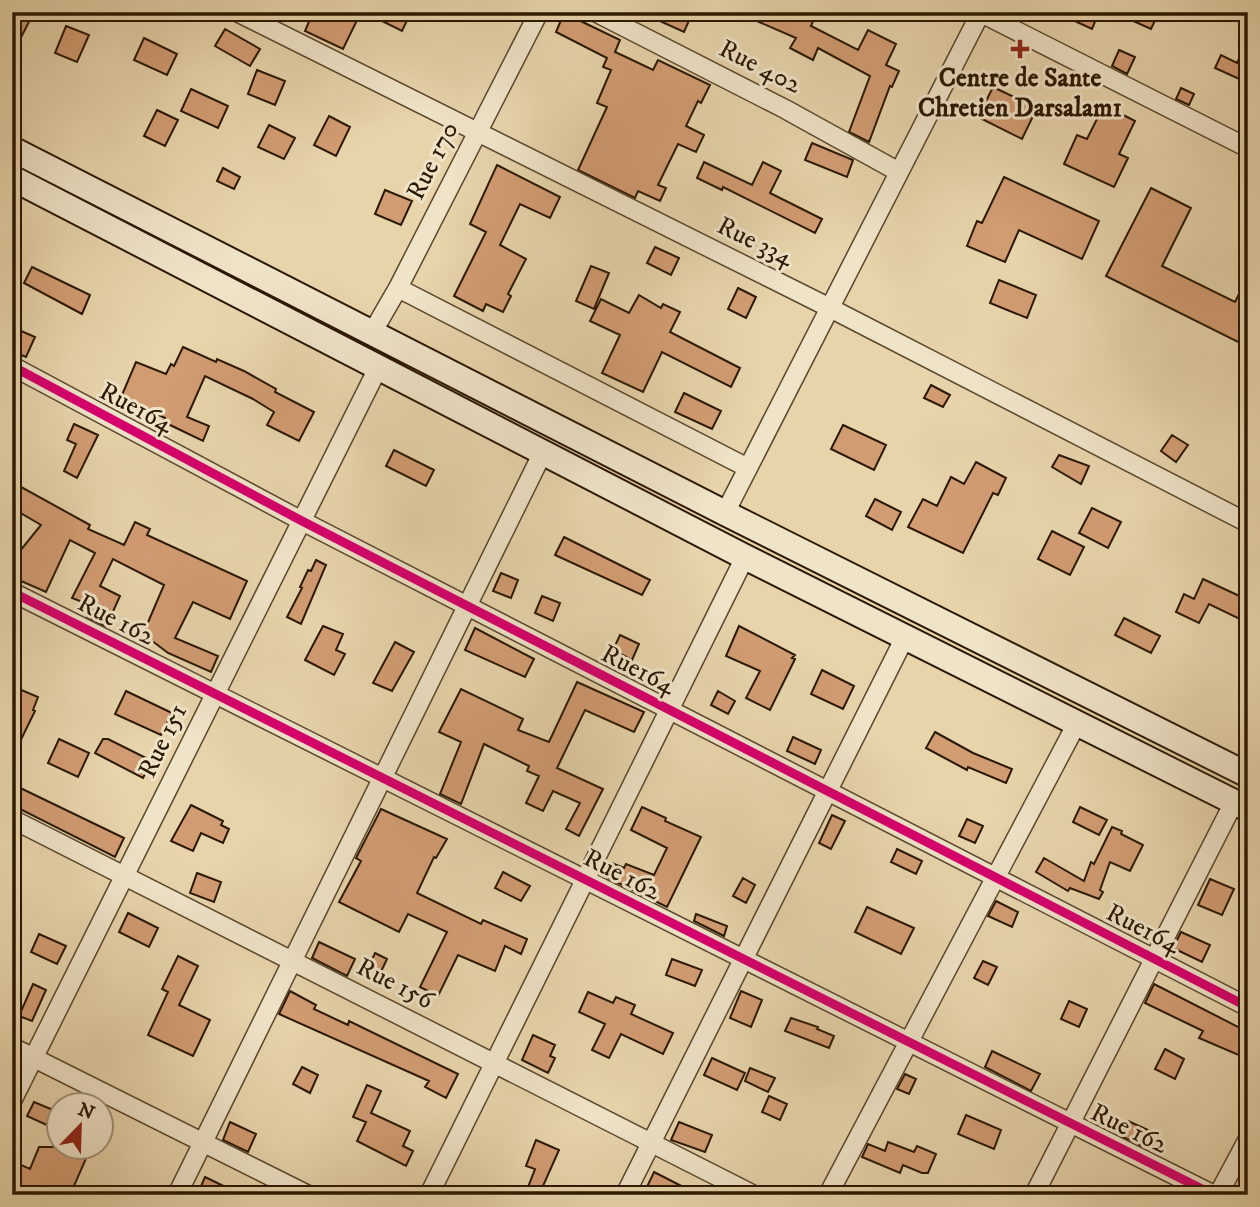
<svg xmlns="http://www.w3.org/2000/svg" width="1260" height="1207" font-family="'IM FELL DW Pica',serif">
  <style>
    .building { fill: #d29c73; stroke: #2b1801; stroke-width: 2 }
    .lines { fill: none; stroke-linecap: round; stroke-linejoin: round }
    .street-casing { stroke: #5a472c; stroke-width: 21 }
    .secondary-casing { stroke: #2b1801; stroke-width: 28 }
    .street { stroke: #efe3c8; stroke-width: 18 }
    .secondary { stroke: #efe3c8; stroke-width: 24 }
    .cycleway-casing { stroke: #efe3c8; stroke-width: 13 }
    .cycleway { stroke: #d6006c; stroke-width: 9 }
    .poi-dot { fill: #8f2418; stroke: #efe3c8; stroke-width: 2.5 }
    .labels { text-anchor: middle; dominant-baseline: central; stroke-width: 6; stroke-linejoin: round; paint-order: stroke }
    .street-label { font-size: 26px; fill: #2b1801; stroke: #efe3c8 }
    .poi-label { font-size: 26px; font-weight: bold; fill: #2b1801; stroke: #efe3c8 }
  </style>
  <rect width="100%" height="100%" fill="#e7d4ab"/>
  <filter id="stains"><feTurbulence type="fractalNoise" baseFrequency=".00286" numOctaves="4"/><feColorMatrix values="0 0 0 0 .2 0 0 0 0 .09 0 0 0 0 .02 0 0 0 .5 -.17"/></filter>
  <radialGradient id="worn" r=".72"><stop offset=".6" stop-color="#630" stop-opacity="0"/><stop offset="1" stop-color="#630" stop-opacity=".3"/></radialGradient>
  <!-- building -->
  <path class="building" d="M12 12H24L32 16 12 55Z
    M313 12H361L343 49 305 31Z
    M364 12H411L402 31Z
    M640 12H682L691 16 684 32Z
    M736 12H817L811 26 858 50 868 30 896 44 886 65 899 71 892 87 890 86 869 142 849 132 870 76 818 48 813 60 790 48 796 38Z
    M1055 12H1099L1092 29Z
    M1113 12H1159L1151 29Z
    M564 13 620 40 615 52 628 58 653 70 658 60 710 85 701 103 698 101 686 126 704 135 696 152 678 144 658 185 666 188 660 201 638 191 635 198 578 170 607 107 597 103 611 70 603 67 607 58 556 32Z
    M66 26 89 35 77 62 55 53Z
    M225 29 260 49 250 66 215 46Z
    M144 38 177 54 167 75 134 60Z
    M1248 40V83L1215 68 1221 55 1237 63Z
    M1119 50 1135 57 1127 74 1112 66Z
    M257 70 285 81 275 105 248 94Z
    M993 87 1037 108 1022 139 978 117Z
    M1181 88 1194 94 1189 105 1176 99Z
    M191 89 228 106 218 128 181 111Z
    M1104 105 1135 121 1119 154 1128 158 1114 187 1064 164 1077 135 1087 139Z
    M157 110 178 120 165 146 144 136Z
    M329 116 350 127 336 156 314 145Z
    M269 125 295 138 284 159 258 147Z
    M812 143 853 160 847 177 805 160Z
    M704 162 752 185 763 162 781 171 770 193 822 219 815 233 723 187 722 190 697 178Z
    M497 165 560 197 550 218 520 204 500 245 526 259 508 294 511 296 503 312 486 304 483 311 454 296 486 232 470 224Z
    M223 168 240 177 234 189 217 181Z
    M1004 177 1099 221 1082 259 1019 230 1005 262 967 246 977 221 982 223Z
    M1151 188 1191 208 1162 266 1235 302 1248 276V347L1106 276Z
    M385 190 412 201 401 225 375 214Z
    M655 247 679 258 671 275 647 263Z
    M591 266 609 273 594 309 576 301Z
    M32 267 90 295 82 314 24 283Z
    M999 280 1036 295 1027 318 990 303Z
    M738 288 756 297 746 318 728 309Z
    M639 295 661 308 663 304 680 312 670 332 740 368 731 387 662 352 643 392 602 373 620 335 590 321 601 299 629 313Z
    M12 327 35 337 26 357 12 351Z
    M183 347 216 362 217 359 244 371 276 389 275 392 314 412 299 441 267 425 274 412 253 399 205 376 187 417 209 426 203 441 170 425 163 421 165 418 134 403 132 408 119 402 136 362 166 374 171 364 174 366Z
    M931 385 950 395 943 407 924 398Z
    M684 393 721 411 712 429 675 412Z
    M74 424 98 435 77 478 64 471 76 444 67 440Z
    M843 425 886 445 874 470 831 449Z
    M1172 435 1188 445 1176 462 1161 451Z
    M394 450 434 470 426 486 386 466Z
    M1059 455 1089 466 1081 484 1052 467Z
    M976 462 1006 478 998 495 993 493 963 553 908 527 923 499 937 506 951 477 964 484Z
    M12 482 90 525 88 529 124 545 135 522 150 529 147 535 247 581 230 619 193 602 175 638 218 656 211 672 168 653 143 634 164 585 113 559 100 586 120 596 106 627 87 617 93 606 72 598 95 553 70 540 46 592 12 577V548L20 551 41 525 12 508Z
    M875 499 901 512 892 530 866 516Z
    M1092 508 1121 522 1108 548 1079 533Z
    M1052 531 1084 547 1070 575 1038 559Z
    M564 537 650 580 642 595 555 555Z
    M316 560 326 565 301 624 287 617 302 588 300 587 308 570 311 571Z
    M501 573 518 580 511 598 493 591Z
    M1203 579 1248 600V623L1209 604 1199 623 1176 612 1184 594 1194 599Z
    M542 596 560 603 553 621 535 613Z
    M1124 618 1160 636 1151 653 1115 635Z
    M323 626 343 634 336 650 345 654 334 675 305 660Z
    M739 626 795 655 792 658 795 659 770 710 746 698 760 671 726 656Z
    M475 628 534 659 525 677 465 650Z
    M620 635 639 644 632 660 613 650Z
    M395 642 414 652 392 691 373 683Z
    M822 670 854 686 843 709 811 694Z
    M577 682 644 712 634 732 585 710 557 768 603 789 579 836 566 829 580 803 553 791 543 811 526 803 539 776 527 771 529 766 484 744 461 804 440 794 461 742 439 732 461 689 523 719 518 730 549 742Z
    M12 686 38 697 33 710 35 711 12 758Z
    M126 691 172 713 161 735 115 714Z
    M718 691 735 701 728 714 711 705Z
    M935 732 973 753 1012 769 1006 783 968 767 967 770 926 748Z
    M793 737 821 750 815 764 787 751Z
    M59 739 89 753 78 777 48 763Z
    M103 739H108L152 761 143 778 95 753Z
    M12 784 124 838 115 857 12 805Z
    M191 805 223 821 221 825 229 829 223 843 201 833 193 851 171 841Z
    M642 807 666 818 665 821 701 837 667 907 606 877 612 863 624 868 626 864 654 875 667 848 631 830Z
    M1080 807 1107 820 1099 835 1073 822Z
    M381 809 447 839 436 858 434 857 417 893 481 924 483 920 527 939 521 954 505 946 495 971 458 955 438 996 420 987 447 932 408 914 399 932 339 902 361 861 356 858Z
    M832 815 845 821 831 849 819 843Z
    M967 819 983 826 975 843 959 836Z
    M1112 827 1122 831 1121 834 1143 845 1130 871 1110 862 1100 890 1103 892 1099 899 1070 888 1068 891 1036 872 1044 858 1084 881 1091 862 1094 864Z
    M897 849 922 861 916 874 891 862Z
    M503 872 530 886 521 901 495 888Z
    M197 873 221 882 214 902 190 893Z
    M743 878 755 885 746 903 733 896Z
    M1210 879 1234 889 1222 915 1198 905Z
    M996 901 1018 912 1012 927 988 916Z
    M867 907 914 928 901 954 855 932Z
    M128 913 158 928 149 947 119 932Z
    M696 914 727 926 724 936 694 921Z
    M1181 932 1210 945 1202 962 1173 948Z
    M39 934 66 946 57 964 31 952Z
    M319 942 355 959 347 976 312 958Z
    M375 953 387 959 380 974 368 968Z
    M178 956 198 966 179 1005 210 1020 193 1056 148 1035 168 992 162 989Z
    M672 959 702 970 695 986 666 975Z
    M983 961 997 967 988 985 974 978Z
    M33 984 46 990 32 1021 19 1016Z
    M1154 984 1248 1032V1059L1199 1038 1203 1031 1145 1003Z
    M290 991 316 1005 314 1009 348 1025 349 1021 458 1074 446 1098 425 1087 429 1081 279 1014Z
    M741 991 762 1000 751 1027 730 1018Z
    M588 992 613 1003 616 997 635 1005 631 1014 673 1033 663 1054 621 1034 609 1058 592 1050 605 1024 579 1012Z
    M1069 1001 1087 1009 1079 1027 1061 1019Z
    M791 1018 818 1027 817 1029 834 1036 829 1048 785 1031Z
    M533 1035 555 1045 550 1056 555 1058 548 1073 522 1060Z
    M1165 1049 1184 1059 1175 1079 1155 1069Z
    M992 1051 1040 1074 1031 1091 985 1067Z
    M712 1058 745 1073 737 1090 704 1075Z
    M302 1067 318 1075 310 1093 293 1084Z
    M750 1068 775 1078 768 1092 745 1081Z
    M905 1074 916 1079 909 1094 897 1089Z
    M367 1085 381 1091 371 1113 410 1131 403 1146 413 1151 406 1166 357 1141 366 1122 353 1117Z
    M769 1096 787 1104 780 1120 762 1112Z
    M34 1102 58 1112 51 1127 27 1116Z
    M966 1115 1001 1130 994 1149 958 1134Z
    M1128 1121 1148 1130 1141 1146 1121 1136Z
    M230 1122 256 1134 248 1152 223 1140Z
    M679 1122 712 1135 705 1152 671 1140Z
    M536 1140 559 1150 539 1195H525L535 1169 526 1166Z
    M888 1142 914 1152 917 1146 936 1154 928 1173H922L903 1165 900 1173 862 1157 868 1144 885 1151Z
    M39 1147H73L88 1154 70 1195H12V1161L30 1169Z
    M654 1172 699 1195H658L646 1189Z
    M205 1177 242 1195H197Z"/>
  <g class="lines">
    <defs>
      <path id="street" d="M237 12 830 308 1248 523
        M595 12 785 109 899 172
        M979 12 1248 148
        M398 288 748 468
        M372 333 398 288 539 12
        M12 366 302 521 1248 1007
        M725 513 981 12
        M12 592 1214 1195
        M12 819 754 1195
        M12 1047 308 1195
        M12 1101 379 366
        M177 1195 543 452
        M429 1195 745 557
        M625 1195 905 637
        M828 1195 1077 723
        M1034 1195 1234 802
        M1218 1195 1248 1139"/>
      <path id="secondary" d="M12 149 725 513 1248 775
        M12 178 745 557 1248 809"/>
    </defs>
    <!-- street casing -->
    <use href="#street" class="street-casing"/>
    <!-- secondary casing -->
    <use href="#secondary" class="secondary-casing"/>
    <!-- street -->
    <use href="#street" class="street"/>
    <!-- secondary -->
    <use href="#secondary" class="secondary"/>
    <defs>
      <path id="cycleway" d="M12 366 302 521 1248 1007
        M12 592 1214 1195"/>
    </defs>
    <!-- cycleway casing -->
    <use href="#cycleway" class="cycleway-casing"/>
    <!-- cycleway -->
    <use href="#cycleway" class="cycleway"/>
  </g>
  <!-- markers -->
  <path class="poi-dot" d="M1016.5 38.5h7v7h7v7h-7v7h-7v-7h-7v-7h7z"/>
  <g class="labels">
    <!-- street labels -->
    <g class="street-label">
      <text transform="translate(760 67) rotate(27)">Rue 402</text>
      <text transform="translate(433 161) rotate(-63)">Rue 170</text>
      <text transform="translate(755 242) rotate(26)">Rue 334</text>
      <text transform="translate(136 408) rotate(28)">Rue164</text>
      <text transform="translate(116 620) rotate(27)">Rue 162</text>
      <text transform="translate(638 670) rotate(27)">Rue164</text>
      <text transform="translate(163 741) rotate(-64)">Rue 151</text>
      <text transform="translate(622 875) rotate(27)">Rue 162</text>
      <text transform="translate(1143 929) rotate(27)">Rue164</text>
      <text transform="translate(395 984) rotate(27)">Rue 156</text>
      <text transform="translate(1129 1129) rotate(26)">Rue 162</text>
    </g>
    <!-- poi labels -->
    <g class="poi-label">
      <text x="1020" y="78">Centre de Sante<tspan x="1020" dy="30">Chretien Darsalam1</tspan></text>
    </g>
  </g>
  <!-- margin -->
  <rect width="1260" height="1207" fill="none" stroke="#e7d4ab" stroke-width="42"/>
  <rect x="14" y="14" width="1232" height="1179" fill="none" stroke="#2b1801" stroke-width="3.5"/>
  <rect x="21" y="21" width="1218" height="1165" fill="none" stroke="#2b1801" stroke-width="2"/>
  <!-- north arrow -->
  <g transform="translate(80 1126) rotate(23)"><circle r="33" fill="#efe3c8" stroke="#a19278" stroke-width="2"/>
  <path d="M0-5L12 26L0 18L-12 26Z" fill="#8f2418"/>
  <text y="-10" font-size="19" font-weight="bold" text-anchor="middle" fill="#2b1801">N</text>
  </g>
  <rect width="100%" height="100%" filter="url(#stains)"/>
  <rect width="100%" height="100%" fill="url(#worn)"/>
</svg>
